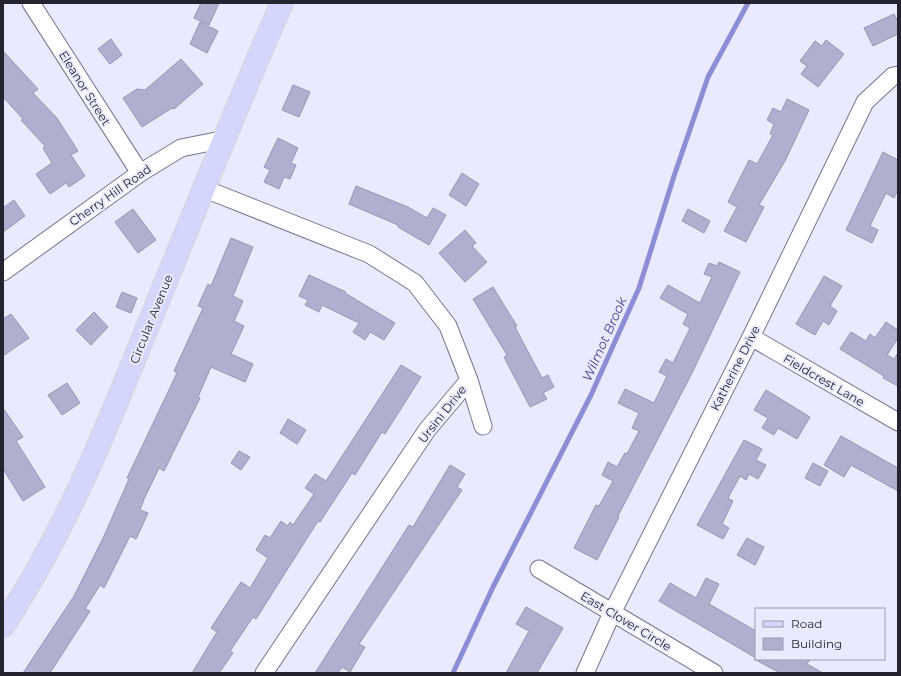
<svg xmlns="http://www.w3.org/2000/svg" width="901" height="676" font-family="Montserrat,sans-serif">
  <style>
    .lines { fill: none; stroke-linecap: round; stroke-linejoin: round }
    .stream { stroke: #8d8dd5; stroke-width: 5 }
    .building { fill: #aeb0ce; stroke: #9596b4 }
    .minor-casing { stroke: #747591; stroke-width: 19 }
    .major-casing { stroke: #d3d3d5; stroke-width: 24 }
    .minor { stroke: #fff; stroke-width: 17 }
    .major { stroke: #d5d6fd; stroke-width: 22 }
    .labels { text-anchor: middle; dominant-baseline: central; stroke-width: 4; stroke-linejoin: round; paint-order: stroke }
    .street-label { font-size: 12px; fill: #23242f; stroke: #e9eafd }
    .water-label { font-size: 13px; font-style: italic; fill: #4a4398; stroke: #e9eafd }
  </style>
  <rect width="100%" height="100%" fill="#e9eafd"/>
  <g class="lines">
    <!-- stream -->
    <path class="stream" d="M453 673 493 587 591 395 639 288 674 176 708 77 748 3"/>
  </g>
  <!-- building -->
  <path class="building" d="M201 3H219L209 25 194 18Z
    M894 14 898 22V34L873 46 864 28Z
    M200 22 218 31 207 53 190 44Z
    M111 39 122 55 110 64 98 49Z
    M826 40 844 54 818 87 801 74 807 66 800 61 815 41 822 46Z
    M3 51 38 89 33 93 57 118 78 151 71 155 85 176 69 187 66 183 50 194 36 174 52 163 43 148 45 146 21 120 23 119 3 97Z
    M181 59 203 84 174 109 172 108 142 127 123 98 137 89 145 90Z
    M293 85 310 92 299 117 282 110Z
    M787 99 809 110 785 161 759 205 764 207 746 242 724 231 737 207 728 202 749 160 757 164 773 135 770 134 774 124 767 120 773 108 781 112Z
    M278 138 298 148 291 163 296 165 290 179 284 177 279 189 264 182 270 170 264 167Z
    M883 152 898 160V190L894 198 886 193 870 226 878 230 872 243 846 230Z
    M462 173 479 184 466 206 449 195Z
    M356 186 408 207 427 218 433 208 446 215 429 245 398 227V225L349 204Z
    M14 200 25 216 3 232V208Z
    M133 209 156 240 138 253 115 222Z
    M688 209 710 221 704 233 682 221Z
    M465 230 476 243 472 246 487 262 465 282 439 253Z
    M231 238 253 247 233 296 243 301 234 321 244 326 231 354 253 364 245 382 211 367 198 397 200 398 164 471 159 468 144 499 140 510 148 513 136 539 130 536 104 588 100 585 85 609 90 611 50 673H23L74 596 104 536 129 479 127 478 177 373 174 371 203 308 198 306 208 284 211 286Z
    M719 262 740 272 692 373 618 516 619 517 597 560 574 548 596 505 599 506 613 481 602 475 608 462 617 467 625 453 627 454 639 431 632 428 639 413 618 403 625 389 654 403 667 376 659 372 666 359 673 363 690 328 683 324 688 314 660 298 668 285 700 303 712 277 704 274 709 263 717 266Z
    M309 275 346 292 345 293 395 323 384 340 370 332 365 340 353 332 359 323 322 305 319 312 305 305 308 300 299 296Z
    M824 276 842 286 830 306 837 311 829 325 823 321 815 335 796 324Z
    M493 287 517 326 515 327 542 378 548 375 554 387 543 393 547 399 530 407 504 357 507 355 473 299Z
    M122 292 137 298 131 313 116 307Z
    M94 312 108 327 91 345 76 330Z
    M11 314 29 338 3 356V319Z
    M886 322 898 330V338L887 355 894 359 898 353V386L883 378 884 376 840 349 851 332 866 341 870 334 875 338Z
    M401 365 421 377 385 434 382 432 355 475 352 473 320 522 318 521 256 619 253 617 230 651 233 653 219 673H192L217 632 211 628 241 582 250 588 268 558 256 550 265 535 270 538 281 521 288 526 290 522 293 525 314 494 305 488 315 474 326 481Z
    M67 383 80 403 62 415 48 395Z
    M766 390 810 417 797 439 778 428 774 435 762 428 768 418 754 410Z
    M3 408 23 437 16 441 45 487 23 501 3 469Z
    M288 419 306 430 297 444 280 433Z
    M841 436 898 468V491L851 465 844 477 824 465Z
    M744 440 762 449 756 460 766 465 758 479 749 474 746 480 740 476 728 498 733 501 722 524 729 528 723 539 697 525Z
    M239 451 250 457 241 470 231 463Z
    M813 463 828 471 820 486 805 478Z
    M450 465 465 474 457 487 462 490 359 644 365 647 350 672 342 667 338 673H315L409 525 413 527Z
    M747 538 764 547 755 565 737 555Z
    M706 578 719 584 709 604 756 631V658L659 601 670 583 696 598Z
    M526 607 563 628 537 673H506L529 631 516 624Z
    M754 659H810L807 664 823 673H780Z"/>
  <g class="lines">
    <defs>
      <path id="minor" d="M31 3 140 173
        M205 189 369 254 415 283 448 326 469 380 483 426
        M3 272 140 173 181 148 226 139
        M751 337 898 422
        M539 569 714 673
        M264 673 427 430 469 380
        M585 673 612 613 751 337 865 102 893 76 898 75"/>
      <path id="major" d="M3 626C64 534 104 435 145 333 190 223 234 112 282 3"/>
    </defs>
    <!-- minor casing -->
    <use href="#minor" class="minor-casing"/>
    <!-- major casing -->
    <use href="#major" class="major-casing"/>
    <!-- minor -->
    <use href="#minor" class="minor"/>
    <!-- major -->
    <use href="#major" class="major"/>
  </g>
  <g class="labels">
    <!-- street labels -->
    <g class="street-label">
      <text transform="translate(85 88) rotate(58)">Eleanor Street</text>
      <text transform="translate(110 195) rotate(-35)">Cherry Hill Road</text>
      <text transform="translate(151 319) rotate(-68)">Circular Avenue</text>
      <text transform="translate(735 368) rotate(-63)">Katherine Drive</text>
      <text transform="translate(824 380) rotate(30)">Fieldcrest Lane</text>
      <text transform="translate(442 414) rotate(-52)">Ursini Drive</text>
      <text transform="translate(626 621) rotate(31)">East Clover Circle</text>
    </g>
    <!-- water labels -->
    <g class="water-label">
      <text transform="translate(604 339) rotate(-66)">Wilmot Brook</text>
    </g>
  </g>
  <!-- border -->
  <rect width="901" height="676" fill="none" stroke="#23242f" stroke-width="8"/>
  <!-- legend -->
  <rect x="755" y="608" width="130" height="52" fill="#e9eafd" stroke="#9a9bab"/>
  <rect x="763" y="621" width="20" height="6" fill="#d5d6fd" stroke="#9a9bab"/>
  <text x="791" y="628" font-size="12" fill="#23242f">Road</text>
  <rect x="763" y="638" width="20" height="12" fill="#aeb0ce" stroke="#9a9bab"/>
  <text x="791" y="648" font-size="12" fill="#23242f">Building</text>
</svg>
